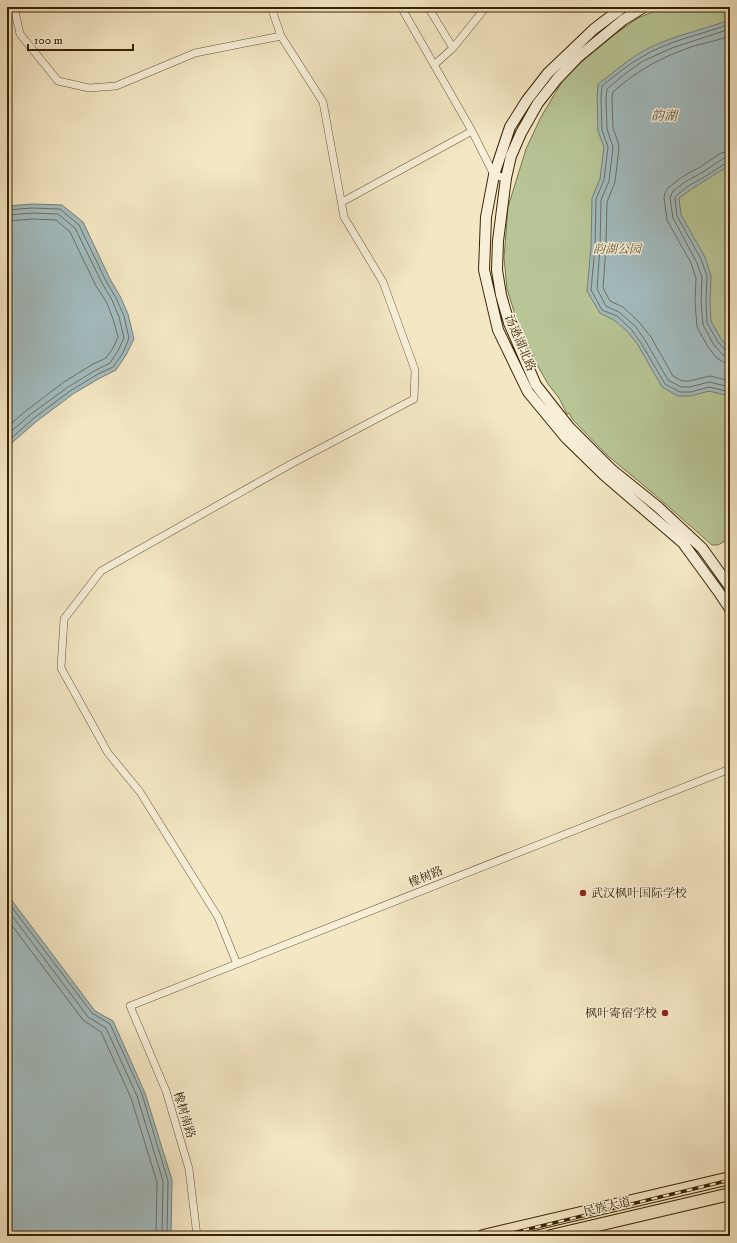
<svg xmlns="http://www.w3.org/2000/svg" width="737" height="1243" font-family="'IM FELL DW Pica','Noto Serif SC',serif">
  <style>
    .green { fill: #b8c697; stroke: #78744c }
    .water { fill: #a2bcc0; stroke: #787f74 }
    .lines { fill: none; stroke-linecap: round; stroke-linejoin: round }
    .shore { stroke: #6d7061; stroke-width: 1 }
    .street-casing { stroke: #675432; stroke-width: 8 }
    .secondary-casing { stroke: #382302; stroke-width: 12 }
    .primary-casing { stroke: #382302; stroke-width: 14 }
    .street { stroke: #f8efd9; stroke-width: 7 }
    .secondary { stroke: #f8efd9; stroke-width: 10 }
    .primary { stroke: #f4e7c4; stroke-width: 12 }
    .rail-casing { stroke: #382302; stroke-width: 3.5 }
    .rail { stroke: #f8efd9; stroke-width: 2; stroke-dasharray: 6; stroke-linecap: butt }
    .poi-dot { fill: #8f2418; stroke: #f8efd9; stroke-width: 1.5 }
    .labels { text-anchor: middle; dominant-baseline: central; stroke-width: 3; stroke-linejoin: round; paint-order: stroke }
    .park-label { font-size: 12px; font-style: italic; fill: #5e542f; stroke: #f8efd9 }
    .street-label { font-size: 12px; fill: #382302; stroke: #f8efd9 }
    .poi-label { font-size: 12px; fill: #382302; stroke: #f8efd9; text-anchor: start }
    .water-label { font-size: 13px; font-style: italic; fill: #58513b; stroke: #f8efd9 }
  </style>
  <rect width="100%" height="100%" fill="#f4e7c4"/>
  <filter id="stains"><feTurbulence type="fractalNoise" baseFrequency=".005" numOctaves="4"/><feColorMatrix values="0 0 0 0 .2 0 0 0 0 .09 0 0 0 0 .02 0 0 0 .5 -.17"/></filter>
  <radialGradient id="worn" r=".72"><stop offset=".6" stop-color="#630" stop-opacity="0"/><stop offset="1" stop-color="#630" stop-opacity=".3"/></radialGradient>
  <!-- green -->
  <path class="green" d="M665 7H730V538L718 545H712L654 494 608 456 573 420 569 413 567 414 559 398 548 384 523 340 507 289 504 258 508 207 526 149 541 117 563 80 598 46 638 18Z"/>
  <!-- water -->
  <path class="water" d="M730 20V165C713 176 695 186 679 198L681 215 705 257 711 276 710 302 711 321 721 339 730 349V396L709 391 691 396H678L662 387 638 345 628 332 614 320 600 313 587 291 591 247 592 198 600 179 604 147 598 131 597 97 598 84C612 74 624 63 638 54 666 37 699 31 730 20Z
    M32 204 62 205 83 222 110 279 120 296 128 314 134 339 126 355 116 370 100 378 73 394 37 421 7 447V206Z
    M7 894 95 1011 113 1021 145 1093 172 1180 171 1236H7Z"/>
  <g class="lines">
    <!-- shore -->
    <path class="shore" d="M730 24C700 35 667 41 640 58 626 66 614 76 602 86L601 98 602 130 608 147 604 180 596 199 595 247 591 290 602 310 617 316 631 329 641 343 665 384 680 392H691L709 387 730 392
      M730 29 672 48 643 61 626 73 607 89 606 98 607 129 613 147 609 181 601 200 600 247 597 289 606 306 619 312 635 326 645 340 668 380 681 387H690L709 382 730 387
      M730 36C718 40 706 43 694 46 663 56 636 71 613 92L612 98 613 128 618 142 619 148 615 182 607 202 606 247 603 288 610 301 623 307 639 322 651 337 673 376 682 381H689L710 376 730 381
      M730 151 721 153 700 167 682 177 668 188 665 193 664 198 667 220 691 263 696 278 695 302 697 327 708 347 717 358 723 362 730 363
      M730 157 724 158 703 172 685 182 673 191 670 198 673 218 696 261 702 277 701 302 703 325 714 345 723 355 730 357
      M730 162 726 163 706 176 688 186 677 195 675 198 677 216 701 259 707 276 706 302 707 323 718 342 726 351 730 352
      M7 210 32 208 60 209 79 225 106 281 116 298 124 316 129 338 123 353 113 367 98 374 70 391 34 418 7 442
      M7 215 33 213 58 214 75 228 102 283 112 300 119 317 124 338 118 351 110 363 96 370 68 387 31 414 7 435
      M7 221 33 219 56 220 70 232 96 286 107 303 113 319 118 337 113 348 106 358 93 364 64 382 27 410 7 427
      M7 901 92 1013 110 1024 142 1094 168 1181 167 1236
      M7 909 88 1017 106 1028 137 1096 163 1181 162 1236
      M7 919 83 1020 101 1032 131 1098 157 1182 156 1236"/>
    <defs>
      <path id="street" d="M14 7 20 34 58 81 89 88 116 86 195 53 281 36
        M401 7 472 131 494 175 506 178
        M428 7 453 48 434 65
        M453 48 486 7
        M342 202 472 131
        M237 964 218 917 140 792 108 753 61 668 64 619 101 571 291 464 414 399 415 370 383 282 344 217 323 102 281 36 271 7
        M197 1236 189 1169 166 1091 130 1006 730 769"/>
      <path id="secondary" d="M623 7 594 29 548 73 527 100 510 127 494 175 486 217 484 270 498 330 528 392 566 438 604 475 683 543 718 591 730 609
        M644 7 623 20 577 58 557 79 538 103 521 133 511 156 506 178 498 241 497 270 501 295 509 323 536 385 569 427 612 470 658 507 702 548 730 587"/>
      <path id="primary" d="M483 1236 730 1178
        M551 1236 730 1194"/>
    </defs>
    <!-- street casing -->
    <use href="#street" class="street-casing"/>
    <!-- secondary casing -->
    <use href="#secondary" class="secondary-casing"/>
    <!-- primary casing -->
    <use href="#primary" class="primary-casing"/>
    <!-- street -->
    <use href="#street" class="street"/>
    <!-- secondary -->
    <use href="#secondary" class="secondary"/>
    <!-- primary -->
    <use href="#primary" class="primary"/>
    <defs>
      <path id="rail" d="M500 1236 730 1180"/>
    </defs>
    <!-- rail casing -->
    <use href="#rail" class="rail-casing"/>
    <!-- rail -->
    <use href="#rail" class="rail"/>
  </g>
  <!-- markers -->
  <g class="poi-dot">
    <circle cx="583" cy="893" r="4"/>
    <circle cx="665" cy="1013" r="4"/>
  </g>
  <g class="labels">
    <!-- park labels -->
    <g class="park-label">
      <text x="617" y="249">韵湖公园</text>
    </g>
    <!-- street labels -->
    <g class="street-label">
      <text transform="translate(520 343) rotate(67)">汤逊湖北路</text>
      <text transform="translate(426 877) rotate(-22)">橡树路</text>
      <text transform="translate(184 1115) rotate(73)">橡树南路</text>
      <text transform="translate(607 1207) rotate(-13)">民族大道</text>
    </g>
    <!-- poi labels -->
    <g class="poi-label">
      <text x="591" y="893">武汉枫叶国际学校</text>
      <text x="657" y="1013" text-anchor="end">枫叶寄宿学校</text>
    </g>
    <!-- water labels -->
    <g class="water-label">
      <text x="664" y="116">韵湖</text>
    </g>
  </g>
  <!-- margin -->
  <rect width="737" height="1243" fill="none" stroke="#f4e7c4" stroke-width="24"/>
  <rect x="8" y="8" width="721" height="1227" fill="none" stroke="#382302" stroke-width="2"/>
  <rect x="12" y="12" width="713" height="1219" fill="none" stroke="#382302"/>
  <!-- scale -->
  <path d="M28 44v6h105v-6" fill="none" stroke="#382302" stroke-width="2"/>
  <text x="34" y="44" font-size="12" fill="#382302" stroke="#f8efd9" stroke-width="3" paint-order="stroke">100 m</text>
  <rect width="100%" height="100%" filter="url(#stains)"/>
  <rect width="100%" height="100%" fill="url(#worn)"/>
</svg>
